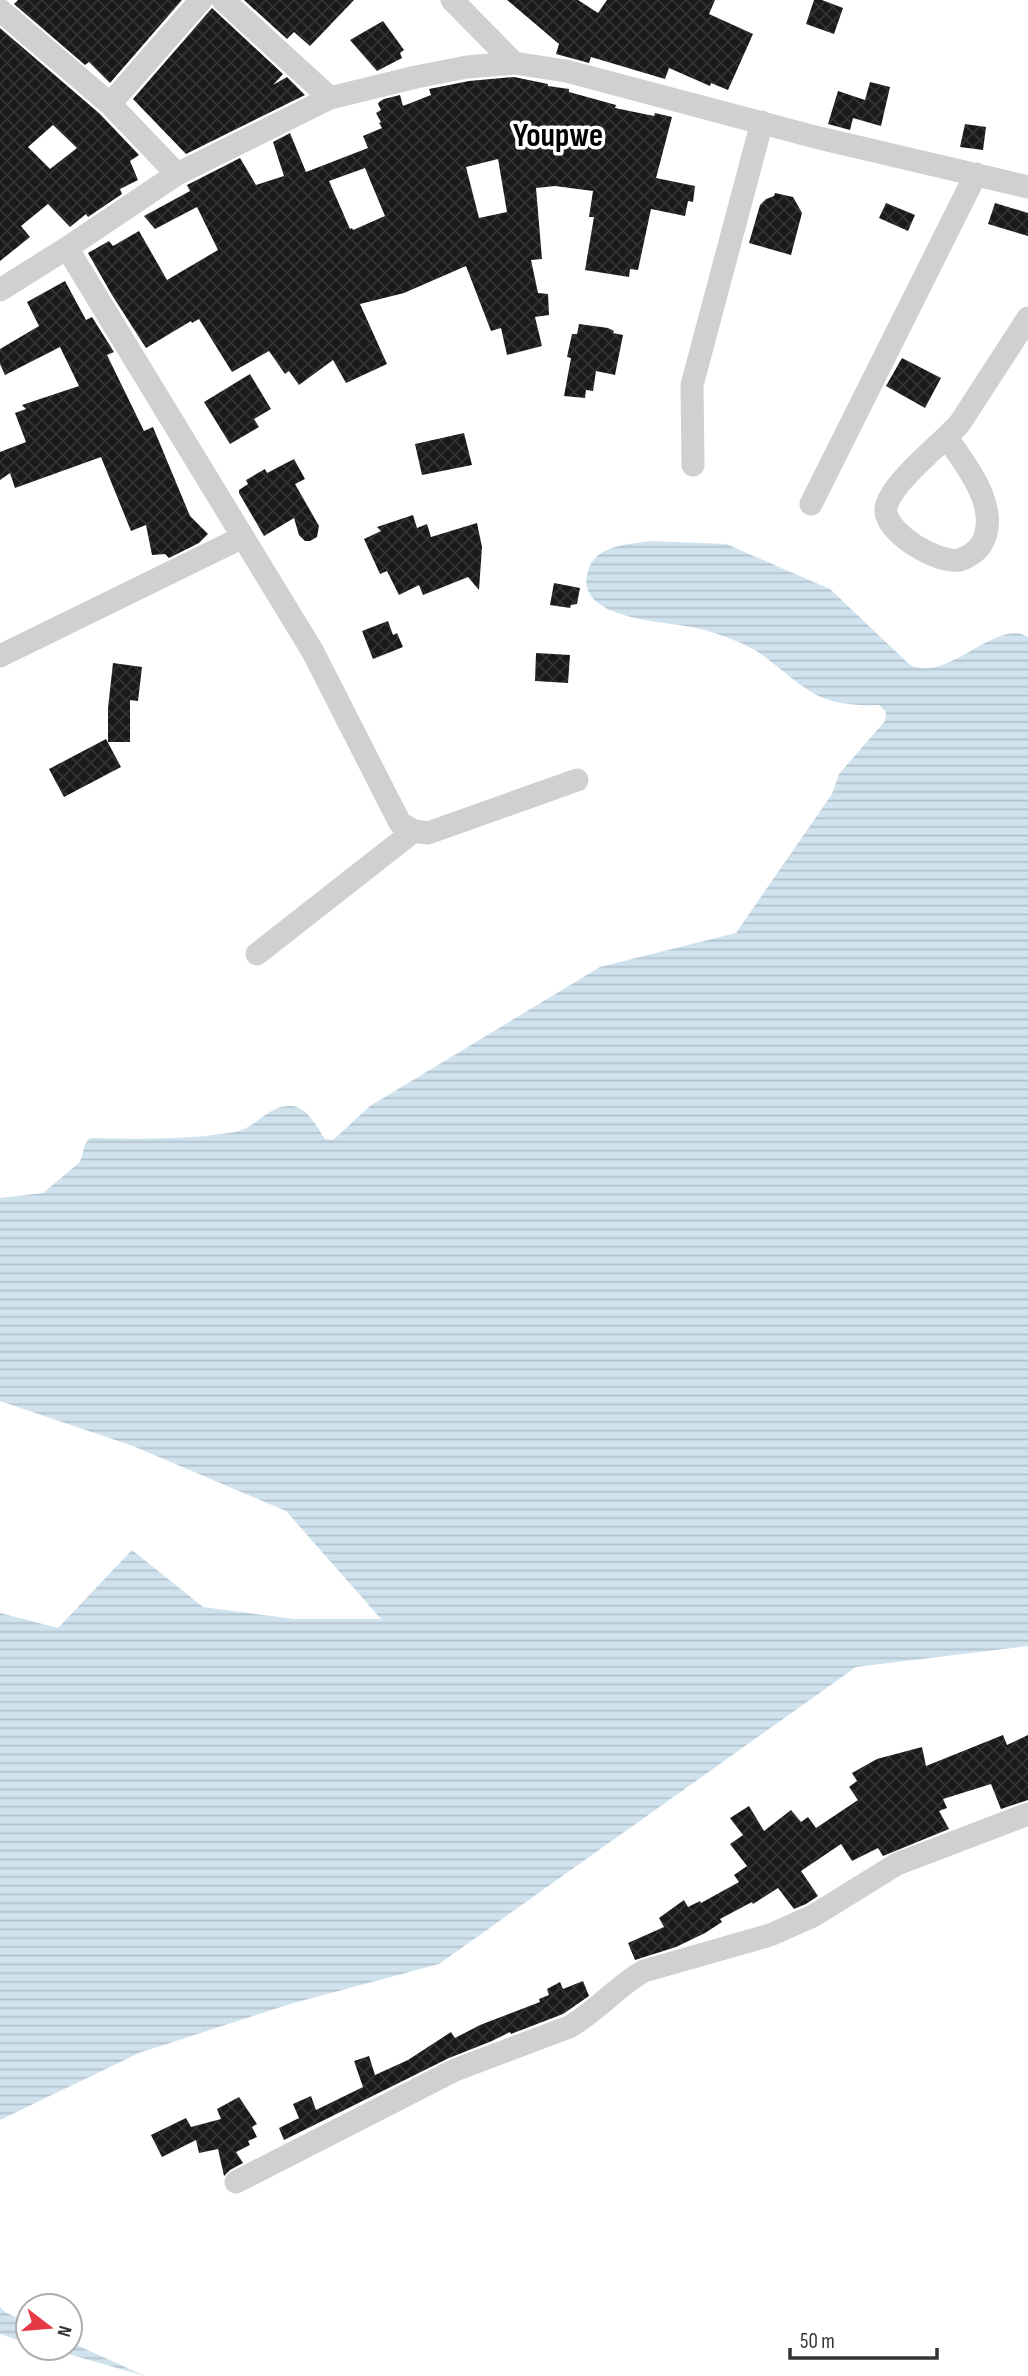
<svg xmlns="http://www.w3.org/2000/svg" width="1028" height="2376" font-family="'Sofia Sans Condensed',sans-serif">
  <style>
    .water { fill: url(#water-rules) }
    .building { fill: url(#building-cross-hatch); fill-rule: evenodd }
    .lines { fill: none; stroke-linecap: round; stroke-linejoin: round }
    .street { stroke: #d0d0d0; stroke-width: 23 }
    .labels { text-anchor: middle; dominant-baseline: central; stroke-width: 7; stroke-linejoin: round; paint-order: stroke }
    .district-label { font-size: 33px; font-weight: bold; fill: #000; stroke: #fff }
  </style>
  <defs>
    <pattern id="water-rules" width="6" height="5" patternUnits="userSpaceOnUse" patternTransform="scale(1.75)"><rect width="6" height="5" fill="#cfe2ee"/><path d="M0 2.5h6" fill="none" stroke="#b2c2cd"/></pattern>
    <pattern id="building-cross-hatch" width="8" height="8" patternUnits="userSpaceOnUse" patternTransform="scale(1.75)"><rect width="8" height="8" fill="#1a1a1a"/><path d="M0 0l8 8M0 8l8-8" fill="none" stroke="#333"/></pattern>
  </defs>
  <rect width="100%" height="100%" fill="#fff"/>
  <!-- water -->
  <path class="water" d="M650 541 726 544 830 589 910 665C950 683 996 617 1028 637V1646L856 1667 439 1964 290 2004 139 2053 0 2120V1613L58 1628 132 1550 203 1607 294 1619H381L286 1511 133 1446 0 1401V1198L43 1193 79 1163C84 1155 82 1145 90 1138 138 1139 188 1140 235 1132 257 1128 268 1104 292 1106 308 1108 317 1127 325 1139L333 1140 370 1106 600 967 736 933 832 794 839 774 885 721 886 712 879 705C815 707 808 689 761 654 745 643 711 630 691 627 663 621 573 619 588 571 596 544 627 545 650 541Z
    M0 2307 5 2312 28 2323V2343L0 2334Z
    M70 2342 145 2376 47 2348H70Z"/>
  <!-- building -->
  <path class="building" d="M18 0H182L110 83 89 62 85 65 14 4Z
    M244 0H354L310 46 294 32 287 39Z
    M507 0H578L598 13 607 0H715L709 14 753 34 728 90 711 83 710 86 669 68 665 79 591 57 589 63 556 54 559 44Z
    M814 0H822L843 8 834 34 806 24Z
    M212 8 283 74 273 85 287 77 305 95 186 154 133 99Z
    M383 21 404 50 400 53 402 58 377 71 350 40Z
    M0 28 100 114 139 155 130 161 138 180 120 189 122 194 88 217 86 214 70 227 48 204 21 226 30 237 0 261ZM53 125 77 148 50 169 28 147Z
    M514 77 548 84V86L569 89V92L616 105 615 108 654 116 655 113 672 117 656 178 695 186 693 202 688 201 685 216 651 209 638 270 630 269 629 277 585 270 594 217H589L593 191 555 186 536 188 542 259 531 260 538 293 548 294 549 315 535 317 542 346 507 355 501 328 491 331 466 266 404 293 360 304 387 364 346 383 333 360 299 385 289 371 285 374 269 351 232 372 199 319 192 323 191 321 146 348 112 295 88 253 109 241 113 246 139 231 167 280 218 250 197 207 155 229 144 216 190 191 187 185 240 158 256 185 284 176 273 142 290 133 306 172 368 148 363 136 382 128 379 123 381 122 376 113 381 110 378 104 379 102 384 99 400 95 403 106 431 95 429 89 469 81ZM498 159 507 212 479 218 466 167ZM365 168 385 216 353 230 352 228 350 229 329 181Z
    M870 82 890 87 881 126 853 118 850 130 828 124 838 91 865 100Z
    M965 124 986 127 983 150 960 147Z
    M775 193 793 197 802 213 791 255 749 243 760 205 766 199 774 196Z
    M886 203 915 215 908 231 879 218Z
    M995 203 1028 213V236L988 224Z
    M65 281 86 320 92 317 114 352 107 355 144 431 153 427 190 516 208 534 199 543 169 558 165 554 152 555 146 525 131 531 101 457 15 488 10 473 0 480V452L26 442 15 413 26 409 22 405 79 386 60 347 5 375 0 364V349L39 326 27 302Z
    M579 324 608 328 614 331 613 333 623 335 615 375 596 371 593 391 586 390 585 398 564 396 571 358 567 357 572 334H577Z
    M902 358 941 378 925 408 886 386Z
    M250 374 271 409 254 419 259 427 230 444 204 402Z
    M464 433 472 465 422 475 415 444Z
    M294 459 305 479 295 484 319 526 317 537 310 541H305L299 535 294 518 264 536 239 493V490L248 484 246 480 265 469 267 473Z
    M413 515 417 528 427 524 431 537 477 523 482 547 479 590 468 577 423 595 419 585 399 595 387 571 380 574 364 539 381 531 377 527Z
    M554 583 580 588 577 604 571 605 570 608 550 605Z
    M388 621 393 635 397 633 403 647 373 659 362 631Z
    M536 653 570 655 568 683 535 681Z
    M113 663 142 667 138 701 130 700V742H108V708Z
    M106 739 121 767 64 797 49 769Z
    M1003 1735 1007 1745 1028 1735V1800L1001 1809 991 1784 943 1799 947 1808 939 1811 949 1829 883 1856 878 1848 852 1861 841 1844 801 1871 818 1896 806 1904 794 1909 778 1888 753 1904 752 1902 720 1919 722 1922 705 1933 676 1947 635 1960 628 1943 664 1927 659 1918 684 1900 688 1907 700 1901 701 1903 739 1882 734 1875 747 1866 730 1844 743 1835 730 1818 749 1806 764 1831 791 1810 801 1822 808 1817 816 1828 858 1800 849 1787 857 1781 852 1773 877 1759 922 1747 926 1766Z
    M583 1981 589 1996 563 2014 511 2034 510 2032 492 2041 449 2058 284 2140 279 2128 299 2118 293 2104 311 2096 316 2110 363 2087 354 2061 369 2056 375 2075 408 2060 451 2032 455 2038 480 2025 540 2002 539 1999 549 1995 547 1989 560 1982 563 1989Z
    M239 2097 257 2124 252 2127 257 2137 248 2141 250 2145 236 2152 243 2163 230 2170 224 2176 218 2149 199 2153 196 2140 162 2157 151 2135 186 2118 191 2127 221 2119 217 2109Z"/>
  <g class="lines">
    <!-- street -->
    <path class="street" d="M223 0 330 98
      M452 0 514 63
      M0 10 110 104 177 174
      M110 104 201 0
      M67 248 313 652 400 823 414 831 428 833 577 780
      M0 290 67 248 177 174 330 98 416 77 467 67 514 63 566 71 815 137 1028 187
      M947 438C967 466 1002 510 981 545 977 551 967 558 959 560 938 564 883 532 886 508 890 483 943 443 960 423L1028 318
      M693 465 692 385 762 122
      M811 504 976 174
      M0 656 243 537
      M257 954 414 831
      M236 2182 455 2070 569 2027C596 2012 617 1986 644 1971L770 1935 813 1916 897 1864 1028 1814"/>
  </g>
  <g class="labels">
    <!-- district labels -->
    <g class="district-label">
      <text x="558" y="136">Youpwe</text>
    </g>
  </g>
  <!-- north arrow -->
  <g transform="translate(49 2327) rotate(106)"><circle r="33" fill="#ffffff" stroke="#adadad" stroke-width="2"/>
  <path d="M0-5L12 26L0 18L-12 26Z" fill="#e63946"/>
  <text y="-10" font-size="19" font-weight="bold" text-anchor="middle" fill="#333333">N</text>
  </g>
  <!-- scale -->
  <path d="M790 2348v10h147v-10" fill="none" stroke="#333333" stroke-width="3.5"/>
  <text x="800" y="2348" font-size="21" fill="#333333" stroke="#ffffff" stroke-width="5" paint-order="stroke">50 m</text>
</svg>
